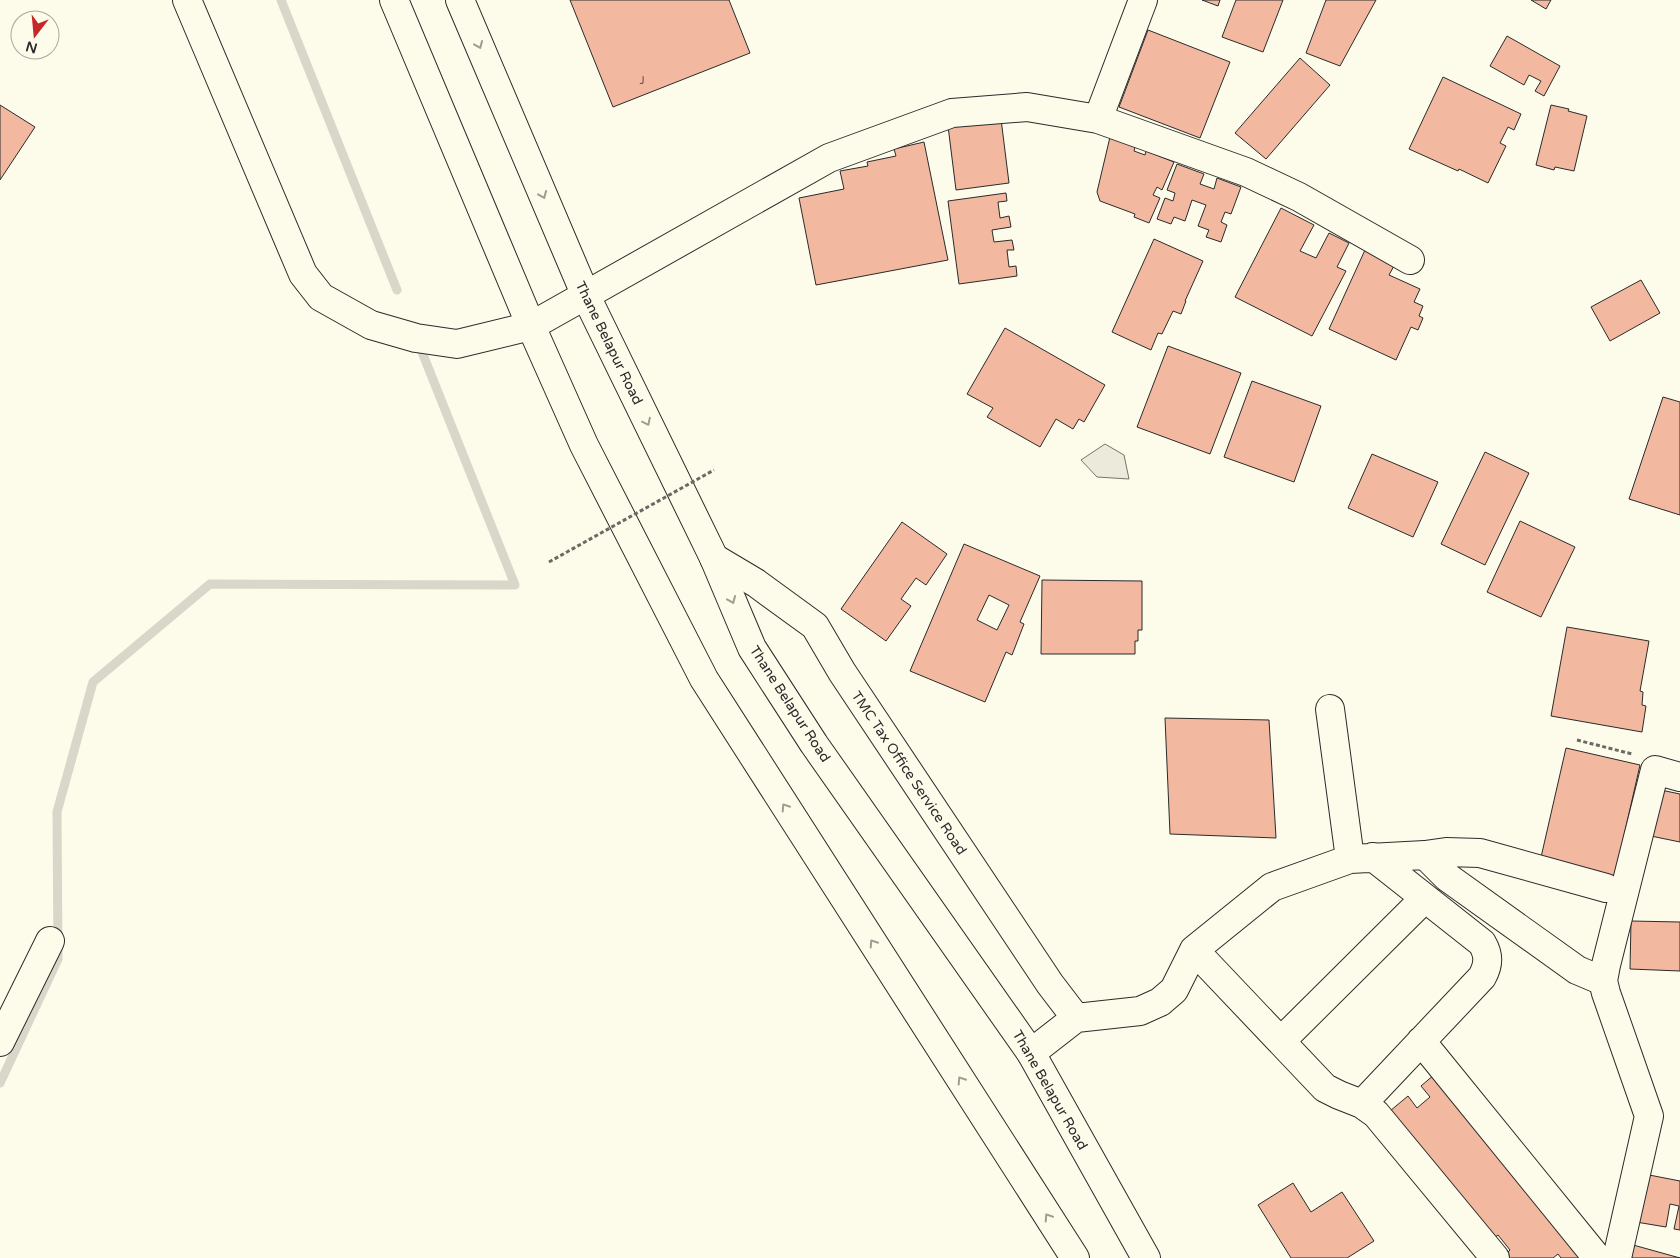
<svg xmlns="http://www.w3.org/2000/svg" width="1680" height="1258" font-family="'Varela Round',sans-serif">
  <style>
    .green { fill: #ecebdb; stroke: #74746e }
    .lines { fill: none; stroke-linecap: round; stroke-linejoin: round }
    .stream { stroke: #d8d7c9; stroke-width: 9 }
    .building { fill: #f2b8a0; stroke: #2b2b2b; fill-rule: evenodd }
    .minor-casing { stroke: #2b2b2b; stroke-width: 30 }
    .primary-casing { stroke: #2b2b2b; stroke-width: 30 }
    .path { stroke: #6a6964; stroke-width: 3; stroke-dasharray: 4 2.5; stroke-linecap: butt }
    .minor { stroke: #fdfbea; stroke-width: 28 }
    .primary { stroke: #fdfbea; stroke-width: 28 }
    .path-bridge { stroke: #6a6964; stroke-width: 3; stroke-dasharray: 4 2.5; stroke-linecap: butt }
    .oneway { stroke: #9e9d94 }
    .labels { text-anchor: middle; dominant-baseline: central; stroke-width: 4; stroke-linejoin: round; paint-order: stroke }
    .number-label { font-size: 11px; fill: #5d4e48 }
    .street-label { font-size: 14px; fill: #2b2b2b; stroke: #fdfbea }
  </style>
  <rect width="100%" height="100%" fill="#fdfbea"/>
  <!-- green -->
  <path class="green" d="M1105 444 1124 455 1129 479 1097 477 1081 460Z"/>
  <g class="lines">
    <!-- stream -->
    <path class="stream" d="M281 0 397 290
      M0 1083 58 959 57 812 93 682 210 584 515 585 418 342"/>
  </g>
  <!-- building -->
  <path class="building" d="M570 0H729L750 53 613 107Z
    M1202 0H1220L1218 6Z
    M1236 0H1283L1263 52 1222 37Z
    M1326 0H1376L1340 66 1306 53Z
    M1531 0H1551L1546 9Z
    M1148 30 1230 62 1200 138 1119 107Z
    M1507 36 1560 66 1544 96 1535 91 1541 81 1529 75 1524 85 1490 66Z
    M1300 58 1330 85 1266 159 1235 133Z
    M1443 77 1521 114 1514 130 1508 127 1500 143 1506 146 1488 183 1459 169 1458 171 1409 149Z
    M0 105 35 127 0 180Z
    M1551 105 1569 109 1568 111 1587 116 1574 171 1555 167 1554 170 1536 165Z
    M1001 119 1009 183 956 190 948 126Z
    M1110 137 1135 147 1134 151 1145 155 1146 151 1174 162 1162 190 1157 187 1153 195 1160 198 1149 223 1134 217 1135 214 1100 201 1097 192Z
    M924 142 948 260 816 285 799 198 844 189 840 171 868 166 867 162 896 156 894 149Z
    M1177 164 1204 174 1200 184 1214 189 1217 178 1241 187 1231 214 1225 212 1221 222 1227 225 1221 242 1206 237 1209 230 1198 226 1206 205 1192 200 1185 221 1174 217 1171 224 1157 219 1165 198 1173 201 1175 193 1167 190Z
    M1006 193 1007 201 998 202 1000 218 1009 216 1011 227 992 230 994 242 1012 240 1014 250H1007L1009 267 1016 266 1017 276 959 284 948 201Z
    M1281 208 1314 225 1300 251 1316 258 1329 233 1349 243 1337 267 1346 271 1312 336 1235 297Z
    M1154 239 1203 261 1185 301H1186L1181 314 1173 311 1162 334 1158 333 1151 350 1112 332Z
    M1365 250 1395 264 1389 275 1420 289 1414 302 1423 306 1419 316 1423 318 1418 330 1411 327 1396 360 1329 329Z
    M1641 280 1660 313 1610 341 1591 307Z
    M1005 328 1105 385 1084 422 1079 419 1073 429 1056 419 1040 447 987 417 993 408 967 394Z
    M1168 346 1241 373 1210 454 1137 427Z
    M1252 381 1321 406 1294 482 1224 457Z
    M1663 397 1680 402V515L1629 499Z
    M1485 452 1529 473 1485 565 1441 544Z
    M1372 454 1438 482 1413 537 1348 508Z
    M1520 521 1575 547 1541 617 1487 592Z
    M902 522 947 554 926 585 916 578 901 599 911 606 886 641 841 609Z
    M964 544 1040 576 1020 622 1024 624 1012 655 1006 652 985 702 910 671ZM989 595 1009 605 997 630 977 620Z
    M1042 580 1142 581V630H1138V641H1135V654H1041Z
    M1567 627 1649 641 1640 691 1643 692 1642 705 1646 706 1642 732 1551 716Z
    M1165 718 1269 720 1276 838 1170 834Z
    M1566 748 1640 765 1613 884 1539 866Z
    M1656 789 1680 794V842L1646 835Z
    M1631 921 1680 922V971L1630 969Z
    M1435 1074 1583 1254 1578 1258H1561L1558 1254 1553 1258H1508L1505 1255 1510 1250 1498 1235 1494 1238 1390 1111 1408 1096 1417 1108 1430 1097 1421 1086Z
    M1639 1173 1680 1181V1230L1674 1229 1679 1206 1670 1204 1666 1227 1630 1221Z
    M1293 1183 1311 1212 1342 1192 1374 1241 1347 1258H1291L1258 1205Z
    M1626 1243 1680 1258H1622Z"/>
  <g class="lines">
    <defs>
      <path id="minor" d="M187 0 303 274 321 297 371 325 416 338 457 344 531 326 829 158 952 113 1027 107 1098 119 1246 172 1299 197 1410 260
        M1098 119 1143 0
        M714 558 756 583 815 626 842 672 1050 984 1076 1018
        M1330 709 1350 859
        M1425 855 1447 877 1577 970 1603 981
        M1194 950 1325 1088 1339 1095 1362 1104 1376 1114 1495 1258
        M1281 1041 1425 898
        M1421 1041 1594 1254V1258
        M0 1042 50 941
        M1031 1053 1076 1018 1140 1011 1160 1002 1174 990 1194 950 1272 887 1350 859 1425 855 1446 852 1480 853 1606 888
        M1362 1104 1482 977C1489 964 1489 955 1482 943L1373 857
        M1617 1258 1649 1116 1606 993 1603 981 1606 965 1655 770 1680 777"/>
      <path id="primary" d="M394 0 531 326 584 445 704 679 1075 1258
        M460 0 586 296 714 558 752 648 814 744 1031 1053 1146 1258"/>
    </defs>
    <!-- minor casing -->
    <use href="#minor" class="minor-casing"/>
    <!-- primary casing -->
    <use href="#primary" class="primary-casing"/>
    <!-- path -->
    <path class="path" d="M1577 740 1632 754"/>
    <!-- minor -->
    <use href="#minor" class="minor"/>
    <!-- primary -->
    <use href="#primary" class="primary"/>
    <!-- path-bridge -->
    <path class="path-bridge" d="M549 562 714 470"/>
  </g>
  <!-- one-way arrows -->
  <defs><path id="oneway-chevron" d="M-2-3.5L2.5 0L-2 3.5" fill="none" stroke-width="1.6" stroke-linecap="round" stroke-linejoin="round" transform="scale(1.25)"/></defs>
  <g class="oneway">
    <use href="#oneway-chevron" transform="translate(479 45) rotate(67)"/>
    <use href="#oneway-chevron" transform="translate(543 195) rotate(67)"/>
    <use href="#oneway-chevron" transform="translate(647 422) rotate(64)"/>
    <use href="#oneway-chevron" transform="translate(732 600) rotate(67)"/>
    <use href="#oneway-chevron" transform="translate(785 807) rotate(-123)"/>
    <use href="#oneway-chevron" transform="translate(873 943) rotate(-123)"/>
    <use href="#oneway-chevron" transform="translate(961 1080) rotate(-123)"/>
    <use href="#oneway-chevron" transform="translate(1048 1217) rotate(-123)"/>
  </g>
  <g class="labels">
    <!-- number labels -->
    <g class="number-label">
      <text x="642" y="80">J</text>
    </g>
    <!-- street labels -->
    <g class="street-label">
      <text transform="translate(609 343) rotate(64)">Thane Belapur Road</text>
      <text transform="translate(790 704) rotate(57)">Thane Belapur Road</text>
      <text transform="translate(909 773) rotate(56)">TMC Tax Office Service Road</text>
      <text transform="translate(1050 1090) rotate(60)">Thane Belapur Road</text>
    </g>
  </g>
  <!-- north arrow -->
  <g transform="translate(35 35) rotate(196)"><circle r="24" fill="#fdfbea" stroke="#a9a89e"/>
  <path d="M0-4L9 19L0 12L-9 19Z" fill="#c62828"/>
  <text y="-8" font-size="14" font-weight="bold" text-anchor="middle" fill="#2b2b2b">N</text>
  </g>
</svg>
